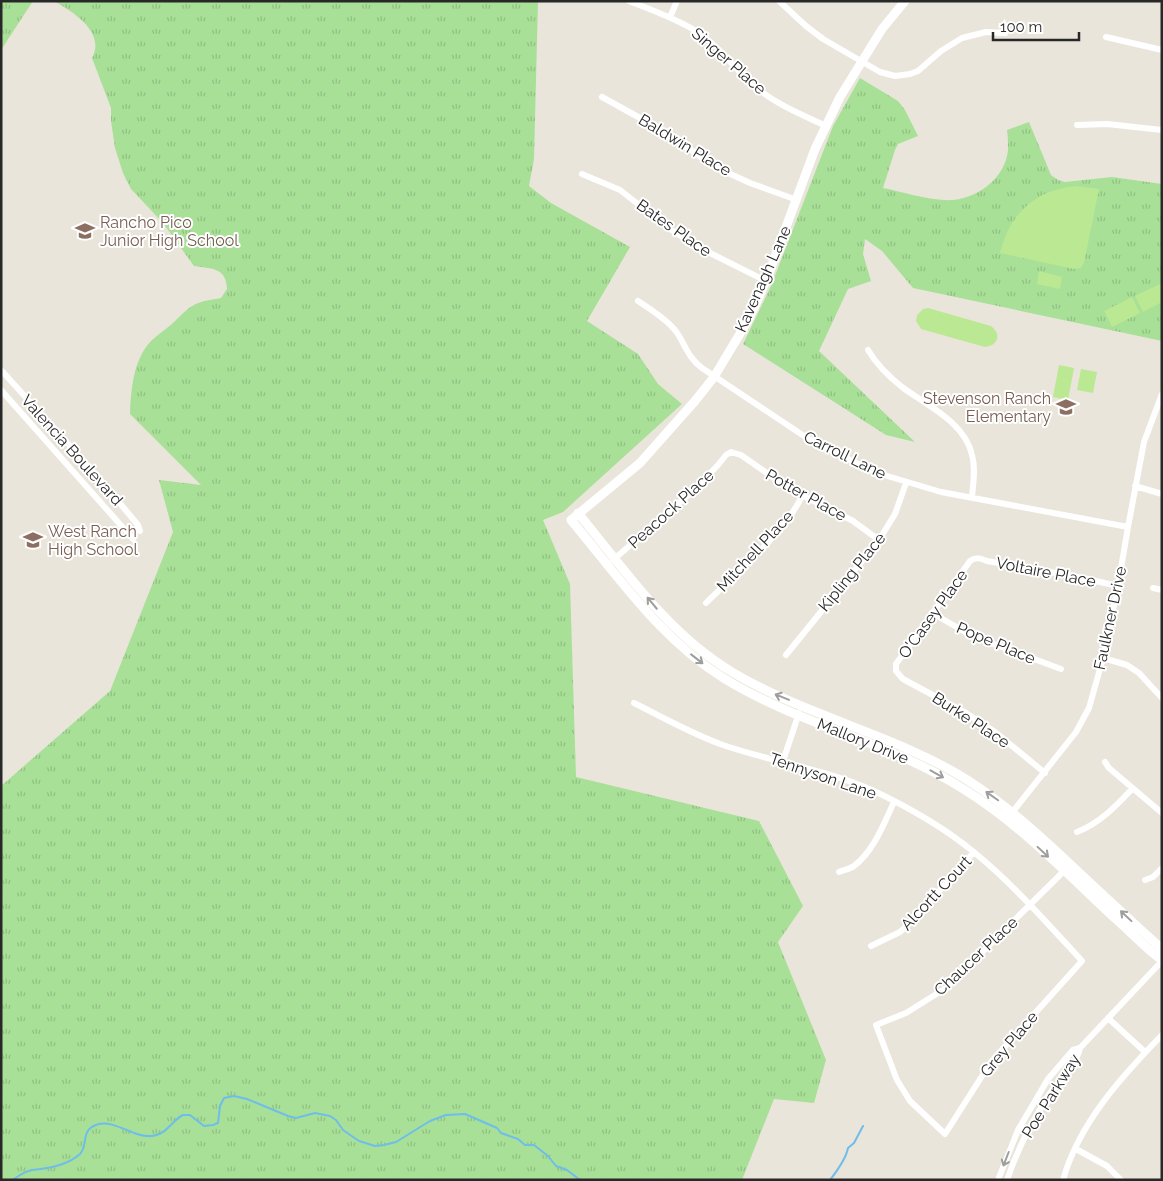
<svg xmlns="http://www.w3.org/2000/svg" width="1163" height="1181" font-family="Raleway,sans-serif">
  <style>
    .grass { fill: url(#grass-tufts) }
    .pitch { fill: #bbe893 }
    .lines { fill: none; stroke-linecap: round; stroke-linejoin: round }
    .stream { stroke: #6ebdeb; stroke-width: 2 }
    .minor { stroke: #fff; stroke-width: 6 }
    .secondary { stroke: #fff; stroke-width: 9 }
    .oneway { stroke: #9e9e9e }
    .labels { text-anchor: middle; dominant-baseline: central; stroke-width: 4; stroke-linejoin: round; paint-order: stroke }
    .street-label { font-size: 16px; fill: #282828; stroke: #fff }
    .education-label { font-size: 16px; fill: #785e54; stroke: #fff; text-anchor: start }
  </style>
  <defs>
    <pattern id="grass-tufts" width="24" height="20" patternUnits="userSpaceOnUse" patternTransform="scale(1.25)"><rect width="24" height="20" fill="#a8e097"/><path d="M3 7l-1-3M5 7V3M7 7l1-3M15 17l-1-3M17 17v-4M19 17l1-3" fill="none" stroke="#91c082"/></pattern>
  </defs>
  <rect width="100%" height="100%" fill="#eae5da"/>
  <!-- grass -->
  <path class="grass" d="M1 1H33L1 50Z
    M54 1H538L534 159 529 186 551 203 630 247 587 321 638 354 658 384 682 404 563 512 543 520 570 584 576 777 759 821 803 906 778 942 826 1060 814 1103 774 1099 742 1180H1V786L110 691 173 532 159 480 201 485 130 414C131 390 133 360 151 341 157 335 165 330 172 324 193 304 191 303 221 298L227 289C226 267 212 269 194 266L163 223 131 189 123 173 115 148 111 121V108L92 58C106 32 73 12 54 1Z
    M860 78 898 101 905 110 918 136 898 144 895 150 883 188C903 192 924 199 944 200 974 202 1005 180 1008 150 1008 143 1008 137 1007 130L1029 122 1051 175 1058 180 1065 182 1112 177 1162 184V341L913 288 882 251 865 239 863 254 871 281 848 289 819 351 915 442 886 435 743 344 771 286 833 126Z"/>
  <!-- pitch -->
  <path class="pitch" d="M1076 186 1099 189 1084 263 1081 268 1074 269 1000 253C1010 213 1035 190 1076 186Z
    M1039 271 1062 277 1060 289 1037 284Z
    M1162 283V302L1143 312 1135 296Z
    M1132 297 1140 313 1112 327 1104 311Z
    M928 308 991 326C1002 334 998 346 985 347L921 329 916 321 917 315 923 309Z
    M1059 365 1074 368 1068 400 1053 397Z
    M1081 369 1097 372 1093 393 1077 390Z"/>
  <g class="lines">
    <!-- stream -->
    <path class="stream" d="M12 1180C18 1177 23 1172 29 1171 33 1169 37 1170 41 1169 53 1168 70 1163 80 1154 89 1145 79 1129 99 1124 115 1120 134 1138 151 1136 167 1135 172 1120 183 1115 183 1115 189 1115 190 1115L204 1126 213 1125 218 1123 220 1106 224 1098 234 1096 247 1099 288 1116 296 1118 315 1113 330 1116 336 1120 343 1130 359 1141 375 1146 384 1145 396 1142 430 1121 446 1115 465 1114 497 1128 501 1133 518 1139 525 1145H534L548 1156 556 1166 567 1170 580 1180
      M830 1180C837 1171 846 1159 848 1148L854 1143 863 1126"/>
    <!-- minor -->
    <path class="minor" d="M629 1C652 10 675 18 696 31 718 45 733 67 752 84 773 103 800 114 826 126
      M779 1 806 26 823 39 880 72 895 76 910 74 918 71 941 51 962 38 986 32 1005 33
      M670 17 677 1
      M1106 37 1162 50
      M602 97 669 134 713 166 750 183 797 200
      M1077 125 1107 124 1162 130
      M582 174 620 190 670 229 702 249 766 281
      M638 301C650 309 665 318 675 330 685 343 687 357 702 368L807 438 864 467 884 475 941 492 1128 527
      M868 350C877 365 888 376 902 387 926 405 965 422 972 455 976 469 973 483 972 497
      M1 370 98 477 138 525 140 531
      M1 390 133 539
      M1135 486 1162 494
      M613 560 693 491 718 465 726 455 731 452 741 455 788 488 853 521 879 540
      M1153 588 1162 590
      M706 603C736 573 784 534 802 496
      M934 614 972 636 1061 669
      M786 655 879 540 895 514 906 483
      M1103 658 1127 665 1139 673 1162 698
      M634 703C664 718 692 734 723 745 772 762 824 769 872 790 908 807 945 828 975 853 1014 885 1048 924 1082 961L991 1062 945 1134 910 1101 897 1080 876 1025 906 1013 946 988 1064 871
      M783 761 799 713
      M1105 762 1109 768 1162 813
      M1045 773 995 732 966 713 903 679 896 671V664L970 561C976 557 980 558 987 561L1078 577 1118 586
      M1011 814 1076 732 1089 708 1103 658 1118 586 1128 527 1144 442 1162 394
      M1077 832C1100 823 1116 806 1132 789
      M839 872C844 870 850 869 854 866 874 851 884 823 894 802
      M1145 880 1153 877 1162 868
      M871 946 900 932 918 915 974 852
      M1108 1018 1145 1052
      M1080 1048 1162 961
      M1076 1149 1107 1166 1121 1180
      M998 1180 1018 1130 1048 1079 1073 1050 1080 1048
      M1007 1180C1017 1150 1031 1123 1048 1096 1058 1080 1076 1067 1080 1048
      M1063 1180C1079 1123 1122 1076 1162 1035"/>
    <!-- secondary -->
    <path class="secondary" d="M905 1 882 29 840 97 815 149 766 281 750 317 714 377 695 401 640 463 571 520C618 576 661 640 725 679 800 725 890 742 965 790 1021 825 1068 875 1117 920 1132 933 1146 949 1162 960
      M578 513C625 570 668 634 732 672 807 717 895 734 969 781 1006 805 1038 834 1070 864 1101 893 1131 921 1162 949"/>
  </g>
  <!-- one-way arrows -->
  <defs><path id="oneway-shaft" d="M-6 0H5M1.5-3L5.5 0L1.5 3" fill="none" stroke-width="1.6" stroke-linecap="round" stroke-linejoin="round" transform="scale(1.25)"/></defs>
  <g class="oneway">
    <use href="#oneway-shaft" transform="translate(652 603) rotate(-130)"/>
    <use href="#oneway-shaft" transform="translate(697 659) rotate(38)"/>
    <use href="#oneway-shaft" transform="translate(782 697) rotate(-158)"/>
    <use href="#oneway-shaft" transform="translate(937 774) rotate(29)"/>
    <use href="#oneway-shaft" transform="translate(992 796) rotate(-145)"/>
    <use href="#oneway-shaft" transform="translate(1043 852) rotate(43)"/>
    <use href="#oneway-shaft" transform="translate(1126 916) rotate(-137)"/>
    <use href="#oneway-shaft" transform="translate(1006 1159) rotate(111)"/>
  </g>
  <!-- icons -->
  <defs>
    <symbol id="school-bare" viewBox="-9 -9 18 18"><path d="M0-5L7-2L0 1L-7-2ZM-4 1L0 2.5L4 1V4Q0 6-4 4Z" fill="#8d6e63" stroke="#fff" stroke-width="2.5" paint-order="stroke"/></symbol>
  </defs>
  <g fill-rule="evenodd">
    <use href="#school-bare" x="71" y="217" width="28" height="28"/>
    <use href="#school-bare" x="1052" y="393" width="28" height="28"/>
    <use href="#school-bare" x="19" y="526" width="28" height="28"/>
  </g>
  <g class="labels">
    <!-- street labels -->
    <g class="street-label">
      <text transform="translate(729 61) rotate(41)">Singer Place</text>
      <text transform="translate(685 145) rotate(31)">Baldwin Place</text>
      <text transform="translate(674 228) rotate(35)">Bates Place</text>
      <text transform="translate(763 279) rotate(-66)">Kavenagh Lane</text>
      <text transform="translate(72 450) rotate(48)">Valencia Boulevard</text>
      <text transform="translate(845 455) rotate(26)">Carroll Lane</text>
      <text transform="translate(806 495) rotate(29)">Potter Place</text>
      <text transform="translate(671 509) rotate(-42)">Peacock Place</text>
      <text transform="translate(755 551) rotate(-47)">Mitchell Place</text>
      <text transform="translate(852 572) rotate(-51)">Kipling Place</text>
      <text transform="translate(1046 572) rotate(11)">Voltaire Place</text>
      <text transform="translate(933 614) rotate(-54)">O'Casey Place</text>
      <text transform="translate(1110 618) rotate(-78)">Faulkner Drive</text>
      <text transform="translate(996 643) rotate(23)">Pope Place</text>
      <text transform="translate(971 720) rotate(33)">Burke Place</text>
      <text transform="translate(863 741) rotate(22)">Mallory Drive</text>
      <text transform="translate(823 776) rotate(19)">Tennyson Lane</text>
      <text transform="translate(936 893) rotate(-47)">Alcortt Court</text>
      <text transform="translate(976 956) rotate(-43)">Chaucer Place</text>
      <text transform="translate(1009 1044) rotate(-50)">Grey Place</text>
      <text transform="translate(1051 1096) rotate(-58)">Poe Parkway</text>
    </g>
    <!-- education labels -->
    <g class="education-label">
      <text x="100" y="222">Rancho Pico<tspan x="100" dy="18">Junior High School</tspan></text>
      <text x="1051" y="398" text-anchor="end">Stevenson Ranch<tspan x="1051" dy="18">Elementary</tspan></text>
      <text x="48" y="531">West Ranch<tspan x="48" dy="18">High School</tspan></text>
    </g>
  </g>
  <!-- border -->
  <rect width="1163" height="1181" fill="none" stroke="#282828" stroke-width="5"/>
  <!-- scale -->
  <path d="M993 32v8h86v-8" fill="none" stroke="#282828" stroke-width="2.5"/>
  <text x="1000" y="32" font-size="15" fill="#282828" stroke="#ffffff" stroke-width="4" paint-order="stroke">100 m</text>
</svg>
